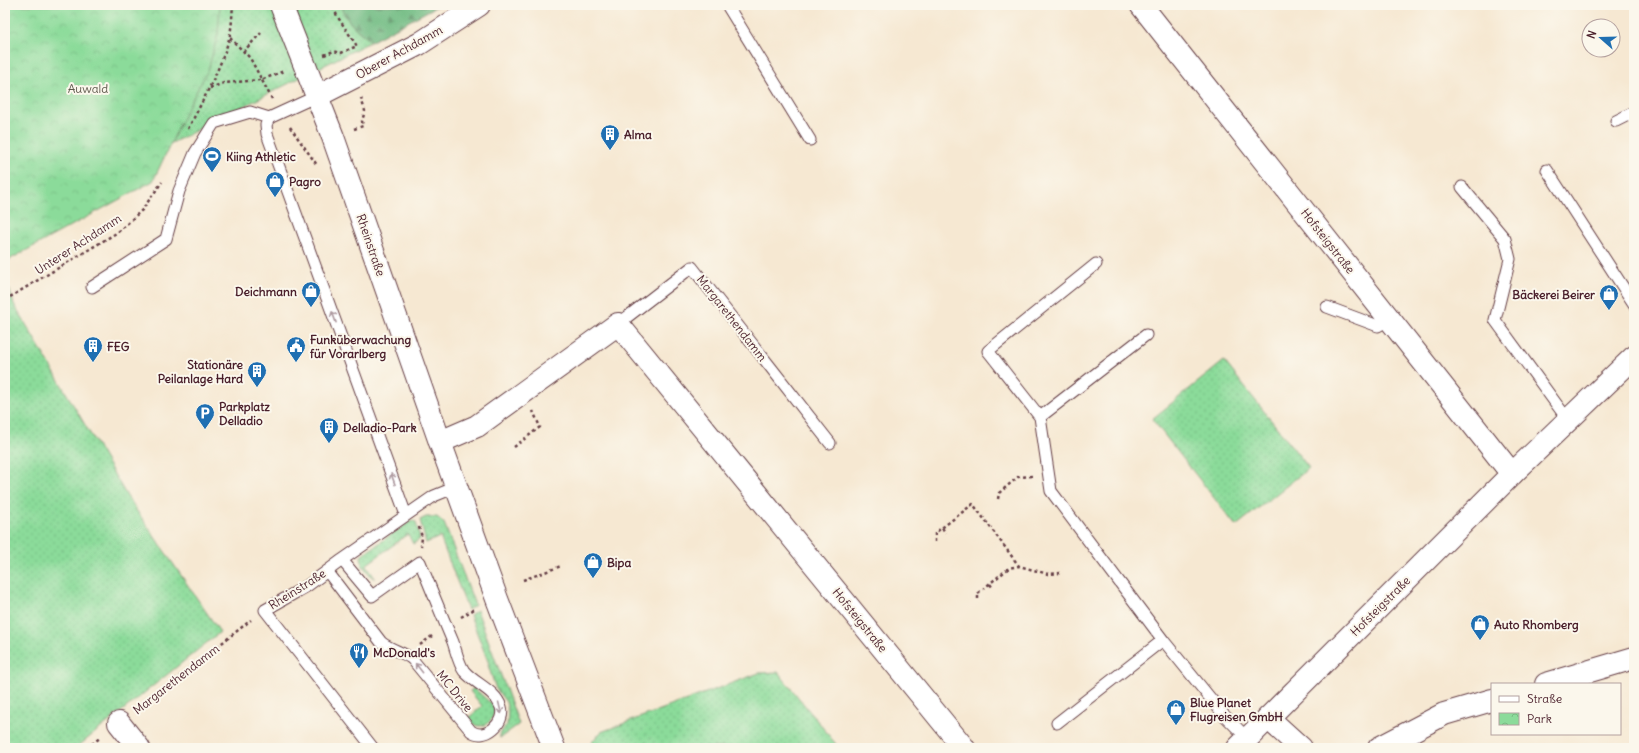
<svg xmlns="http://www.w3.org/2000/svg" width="1639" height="753" font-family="Delius,sans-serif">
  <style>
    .grass { fill: url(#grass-dots); stroke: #6a7d62 }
    .forest { fill: url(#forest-firs); stroke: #5d6d56 }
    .park { fill: url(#park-crowns); stroke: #6a7d62 }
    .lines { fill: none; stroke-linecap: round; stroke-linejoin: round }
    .lane-casing { stroke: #643d44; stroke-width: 13 }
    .street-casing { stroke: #643d44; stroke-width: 24 }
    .primary-casing { stroke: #643d44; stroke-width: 24 }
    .path { stroke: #643d44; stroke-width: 2.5; stroke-dasharray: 3 3; stroke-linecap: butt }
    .lane { stroke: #fff; stroke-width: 11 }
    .street { stroke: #fff; stroke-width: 22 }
    .primary { stroke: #fff; stroke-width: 22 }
    .oneway { stroke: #ae9aa0 }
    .labels { text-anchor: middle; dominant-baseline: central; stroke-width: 4; stroke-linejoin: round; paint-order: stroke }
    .street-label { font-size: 12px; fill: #4a1f2b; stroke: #fbf7ec }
    .park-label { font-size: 12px; fill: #5e574c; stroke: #fbf7ec }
    .poi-label { font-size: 12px; font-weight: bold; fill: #4a1f2b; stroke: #fbf7ec; text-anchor: start }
  </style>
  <defs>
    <pattern id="grass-dots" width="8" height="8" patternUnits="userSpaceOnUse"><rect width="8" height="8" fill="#8bdb9a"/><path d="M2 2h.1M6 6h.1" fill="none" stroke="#79bc85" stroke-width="1.8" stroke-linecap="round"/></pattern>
    <pattern id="forest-firs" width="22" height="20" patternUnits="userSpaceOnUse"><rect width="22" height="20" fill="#70bb82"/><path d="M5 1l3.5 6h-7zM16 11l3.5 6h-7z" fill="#5e976b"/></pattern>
    <pattern id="park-crowns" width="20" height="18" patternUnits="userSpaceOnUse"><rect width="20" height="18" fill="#8bdb9a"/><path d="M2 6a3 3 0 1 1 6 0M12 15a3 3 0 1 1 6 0" fill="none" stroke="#79bc85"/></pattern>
  </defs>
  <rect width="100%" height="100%" fill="#fbf7ec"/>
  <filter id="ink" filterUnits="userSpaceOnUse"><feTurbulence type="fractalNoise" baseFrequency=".025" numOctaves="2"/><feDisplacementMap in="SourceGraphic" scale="8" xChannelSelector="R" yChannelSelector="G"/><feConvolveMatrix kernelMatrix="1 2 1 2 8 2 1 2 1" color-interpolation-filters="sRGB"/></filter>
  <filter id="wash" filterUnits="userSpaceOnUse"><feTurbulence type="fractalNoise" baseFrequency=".012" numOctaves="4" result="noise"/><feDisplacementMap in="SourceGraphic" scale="16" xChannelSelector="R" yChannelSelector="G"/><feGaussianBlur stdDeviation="0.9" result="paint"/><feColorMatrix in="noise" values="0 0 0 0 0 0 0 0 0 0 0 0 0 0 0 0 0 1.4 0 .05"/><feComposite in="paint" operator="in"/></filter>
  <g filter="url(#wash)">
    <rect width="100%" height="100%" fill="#f6e8d2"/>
    <!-- grass -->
    <path class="grass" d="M208 5H340C346 21 358 32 372 41L160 149Z
      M5 283 9 288 14 304 128 498 220 632 76 748H5Z
      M1224 361 1309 468 1236 526 1152 419Z
      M426 517H437L444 523 475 605 468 610 440 537 426 543 420 520Z
      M412 520 416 522 420 539 413 544 408 534 366 565 375 578H373L362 565 361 556Z
      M477 610 519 724 500 738 499 734 507 725 508 712 506 702 496 689 488 665 489 664 470 615Z
      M778 672 839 748H593L592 742 601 732 759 673Z
      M474 688 493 705C498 715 487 730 475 725 472 724 470 721 467 719L482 706 470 691Z"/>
    <!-- forest -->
    <path class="forest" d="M340 5H439L372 41C358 32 346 21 340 5Z"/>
    <!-- park -->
    <path class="park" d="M5 5H220L218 34 208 70 189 105 153 181 5 262Z"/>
  </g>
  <g filter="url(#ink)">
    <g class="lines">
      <defs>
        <path id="lane" d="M727 5 810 140
          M317 96 269 118 266 125 267 134 406 515
          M1616 121 1634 112
          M1547 170 1634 304
          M1462 187 1505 239 1510 259 1495 320 1568 420
          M1096 264 988 351 1040 417 1051 491 1163 640 1224 715 1248 739
          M92 287 166 239 179 191 195 153 214 123 250 112 269 118
          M1327 307 1378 326 1390 319
          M618 324 692 267 830 443
          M1040 417 1146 335
          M327 571 381 642C391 650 403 652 412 659L471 731C485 741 506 723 501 707 495 690 475 684 464 671 459 664 456 651 453 642 442 616 431 589 420 562L372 596 342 560
          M1057 723 1163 640
          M373 748 265 610 307 586 342 560 434 496 456 487"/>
        <path id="street" d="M1141 5 1512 474
          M317 96 419 44 479 5
          M440 442 477 426 618 324 964 748
          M1546 684 1634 658
          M1268 718 1301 748
          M119 723 139 748
          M1379 748 1444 714 1492 700"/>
        <path id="primary" d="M281 5 333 137 440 442 497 599 554 748
          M1238 748 1512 474 1634 357"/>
      </defs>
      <!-- lane casing -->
      <use href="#lane" class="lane-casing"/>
      <!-- street casing -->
      <use href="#street" class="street-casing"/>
      <!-- primary casing -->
      <use href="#primary" class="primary-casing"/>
      <!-- path -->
      <path class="path" d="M230 38 250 58 272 99
        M243 52 261 33
        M324 55 334 51 341 53 357 46 337 16 333 5
        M210 88 224 83 261 80 284 71
        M290 127 317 165
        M188 129C203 100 220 70 229 39 232 28 232 16 233 5
        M354 129 363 126 362 121 365 111 361 98
        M5 300 118 232 142 210 162 182
        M514 447 540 427 533 411
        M998 499 999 493 1018 477 1032 476
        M419 527 422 537 421 546
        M942 528 946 533
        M935 542V533L973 504 1019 566
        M523 580 561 566
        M990 584 993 588
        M978 599V593L1009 568 1019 566 1048 574 1060 573
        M461 617 476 608
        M420 645 432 636
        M137 710 251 620
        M87 748 101 737"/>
      <!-- lane -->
      <use href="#lane" class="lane"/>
      <!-- street -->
      <use href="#street" class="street"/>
      <!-- primary -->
      <use href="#primary" class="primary"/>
    </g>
    <!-- one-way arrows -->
    <defs><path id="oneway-shaft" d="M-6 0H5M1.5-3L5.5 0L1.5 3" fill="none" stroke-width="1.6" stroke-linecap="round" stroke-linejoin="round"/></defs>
    <g class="oneway">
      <use href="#oneway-shaft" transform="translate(334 317) rotate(-110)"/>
      <use href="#oneway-shaft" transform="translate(393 479) rotate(-110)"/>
      <use href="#oneway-shaft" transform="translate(419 668) rotate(-128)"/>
      <use href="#oneway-shaft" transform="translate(500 708) rotate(76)"/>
    </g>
  </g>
  <!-- icons -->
  <defs>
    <symbol id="building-pin" viewBox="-11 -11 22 30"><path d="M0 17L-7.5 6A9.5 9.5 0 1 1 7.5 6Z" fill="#1f6fb2" stroke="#fbf7ec"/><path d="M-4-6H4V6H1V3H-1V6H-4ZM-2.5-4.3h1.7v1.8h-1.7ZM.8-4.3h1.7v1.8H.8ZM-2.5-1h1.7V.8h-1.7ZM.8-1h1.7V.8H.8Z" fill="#fff"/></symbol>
    <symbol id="stadium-pin" viewBox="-11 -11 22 30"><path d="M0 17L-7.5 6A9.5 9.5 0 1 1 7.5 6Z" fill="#1f6fb2" stroke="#fbf7ec"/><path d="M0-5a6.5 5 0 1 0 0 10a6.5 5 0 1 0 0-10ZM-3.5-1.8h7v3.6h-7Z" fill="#fff"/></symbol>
    <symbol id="shop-pin" viewBox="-11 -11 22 30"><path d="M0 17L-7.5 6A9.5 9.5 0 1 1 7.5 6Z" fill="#1f6fb2" stroke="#fbf7ec"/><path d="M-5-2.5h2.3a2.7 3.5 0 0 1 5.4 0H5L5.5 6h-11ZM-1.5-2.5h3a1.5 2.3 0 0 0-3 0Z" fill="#fff"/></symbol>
    <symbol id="civic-pin" viewBox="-11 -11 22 30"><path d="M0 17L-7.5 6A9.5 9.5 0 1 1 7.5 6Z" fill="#1f6fb2" stroke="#fbf7ec"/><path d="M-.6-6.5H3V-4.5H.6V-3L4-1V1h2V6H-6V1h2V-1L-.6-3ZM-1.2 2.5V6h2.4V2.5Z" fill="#fff"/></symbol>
    <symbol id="parking-pin" viewBox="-11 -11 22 30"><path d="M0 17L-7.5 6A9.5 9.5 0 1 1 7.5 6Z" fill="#1f6fb2" stroke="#fbf7ec"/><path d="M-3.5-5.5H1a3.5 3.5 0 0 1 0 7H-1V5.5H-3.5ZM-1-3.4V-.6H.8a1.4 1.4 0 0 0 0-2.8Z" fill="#fff"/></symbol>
    <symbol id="restaurant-pin" viewBox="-11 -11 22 30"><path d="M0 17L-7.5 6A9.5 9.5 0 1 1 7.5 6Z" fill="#1f6fb2" stroke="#fbf7ec"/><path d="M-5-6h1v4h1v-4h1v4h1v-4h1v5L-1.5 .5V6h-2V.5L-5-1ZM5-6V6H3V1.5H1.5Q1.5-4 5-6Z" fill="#fff"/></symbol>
  </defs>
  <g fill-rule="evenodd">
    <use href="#building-pin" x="599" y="123" width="22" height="30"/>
    <use href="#stadium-pin" x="201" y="145" width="22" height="30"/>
    <use href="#shop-pin" x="264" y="170" width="22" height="30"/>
    <use href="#shop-pin" x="300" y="280" width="22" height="30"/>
    <use href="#shop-pin" x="1598" y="283" width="22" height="30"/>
    <use href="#building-pin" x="82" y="335" width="22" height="30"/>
    <use href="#civic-pin" x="285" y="335" width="22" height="30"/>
    <use href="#building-pin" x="246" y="360" width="22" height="30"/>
    <use href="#parking-pin" x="194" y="402" width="22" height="30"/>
    <use href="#building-pin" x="318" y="416" width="22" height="30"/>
    <use href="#shop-pin" x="582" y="551" width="22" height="30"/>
    <use href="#shop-pin" x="1469" y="613" width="22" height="30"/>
    <use href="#restaurant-pin" x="348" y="641" width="22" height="30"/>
    <use href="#shop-pin" x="1165" y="698" width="22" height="30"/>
  </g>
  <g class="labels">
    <!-- street labels -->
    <g class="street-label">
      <text transform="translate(399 52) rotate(-29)">Oberer Achdamm</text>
      <text transform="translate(1328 241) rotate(52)">Hofsteigstraße</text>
      <text transform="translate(78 244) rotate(-33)">Unterer Achdamm</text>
      <text transform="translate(371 245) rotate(71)">Rheinstraße</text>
      <text transform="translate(732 318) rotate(52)">Margarethendamm</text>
      <text transform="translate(297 589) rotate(-32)">Rheinstraße</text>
      <text transform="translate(1380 606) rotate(-45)">Hofsteigstraße</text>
      <text transform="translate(860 620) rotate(51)">Hofsteigstraße</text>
      <text transform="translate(176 679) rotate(-38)">Margarethendamm</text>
      <text transform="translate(455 691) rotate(51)">MC Drive</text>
    </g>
    <!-- park labels -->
    <g class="park-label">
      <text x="88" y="88">Auwald</text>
    </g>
    <!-- poi labels -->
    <g class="poi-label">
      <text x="624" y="134">Alma</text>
      <text x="226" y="156">Kiing Athletic</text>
      <text x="289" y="181">Pagro</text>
      <text x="297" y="291" text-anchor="end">Deichmann</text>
      <text x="1595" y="294" text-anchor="end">Bäckerei Beirer</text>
      <text x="310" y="339">Funküberwachung<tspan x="310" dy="14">für Vorarlberg</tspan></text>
      <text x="107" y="346">FEG</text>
      <text x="243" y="364" text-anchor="end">Stationäre<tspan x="243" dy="14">Peilanlage Hard</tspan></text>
      <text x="219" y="406">Parkplatz<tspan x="219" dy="14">Delladio</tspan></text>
      <text x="343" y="427">Delladio-Park</text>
      <text x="607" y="562">Bipa</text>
      <text x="1494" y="624">Auto Rhomberg</text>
      <text x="373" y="652">McDonald's</text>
      <text x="1190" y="702">Blue Planet<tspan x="1190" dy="14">Flugreisen GmbH</tspan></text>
    </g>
  </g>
  <!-- margin -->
  <rect width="1639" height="753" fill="none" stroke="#fbf7ec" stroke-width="20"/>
  <!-- legend -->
  <rect x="1491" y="683" width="130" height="52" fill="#fbf7ec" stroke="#b4a19f"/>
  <rect x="1499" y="696" width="20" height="6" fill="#ffffff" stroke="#b4a19f"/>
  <text x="1527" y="703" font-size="12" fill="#4a1f2b">Straße</text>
  <rect x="1499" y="713" width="20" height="12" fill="url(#park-crowns)" stroke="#b4a19f"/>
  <text x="1527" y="723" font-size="12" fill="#4a1f2b">Park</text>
  <!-- north arrow -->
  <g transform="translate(1601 38) rotate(290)"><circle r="19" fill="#fbf7ec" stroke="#b4a19f"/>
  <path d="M0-3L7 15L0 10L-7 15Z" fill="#1f6fb2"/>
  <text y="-6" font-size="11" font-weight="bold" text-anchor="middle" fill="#4a1f2b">N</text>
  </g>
</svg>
